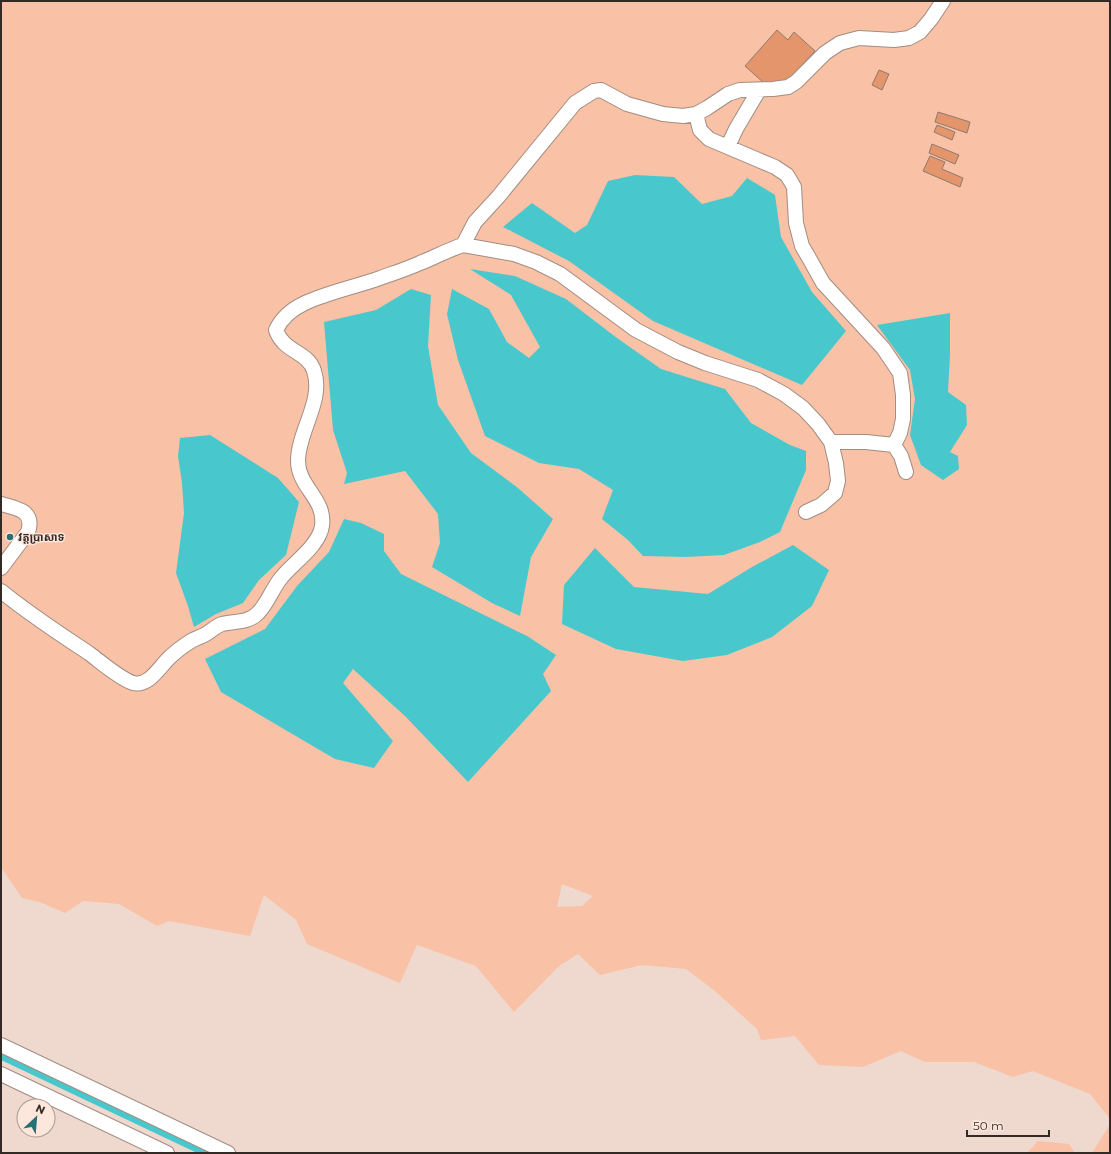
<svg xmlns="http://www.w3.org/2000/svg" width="1111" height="1154" font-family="Montserrat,'Noto Sans Khmer',sans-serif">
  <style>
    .green { fill: #f9c1a5; fill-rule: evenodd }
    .water { fill: #48c8cd }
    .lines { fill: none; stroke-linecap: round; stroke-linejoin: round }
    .canal { stroke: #48c8cd; stroke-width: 11 }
    .building { fill: #e4956c; stroke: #8e7a70 }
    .minor-casing { stroke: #a18d82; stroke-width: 16 }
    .minor { stroke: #fff; stroke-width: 14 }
    .poi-dot { fill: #257073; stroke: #fde6db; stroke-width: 1.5 }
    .labels { text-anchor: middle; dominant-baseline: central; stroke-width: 3; stroke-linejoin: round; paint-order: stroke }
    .poi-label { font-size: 11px; font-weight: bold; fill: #332a26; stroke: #fde6db; text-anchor: start }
  </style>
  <rect width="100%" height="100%" fill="#efd9ce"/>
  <!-- green -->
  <path class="green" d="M1 1H1110V1119L1090 1094 1033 1071 1013 1077 974 1062H925L901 1051 863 1067 819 1065 795 1036 761 1040 757 1029 715 991 686 969 642 965 600 975 578 954 559 966 514 1012 476 966 417 945 400 983 307 944 296 920 264 895 250 936 169 921 157 926 119 904 83 901 65 913 40 902 22 898 1 867ZM562 884 593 896 582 906 557 907Z
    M1110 1124V1153H1092Z
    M1038 1141 1069 1144 1075 1153H1027Z"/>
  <!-- water -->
  <path class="water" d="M635 175 674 177 702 204 732 196 747 178 775 195 781 237 812 292 846 331 802 385 653 321 569 261 503 227 532 203 575 233 587 225 608 181Z
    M470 269 515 276 566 299 617 338 661 369 725 389 751 423 790 445 806 451V470L780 532 760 542 724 555 686 557 643 556 628 540 602 519 613 490 579 469 539 463 485 436 458 360 447 314 452 289 489 309 507 342 529 358 540 347 511 295Z
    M411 289 431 295 428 346 438 405 471 453 518 488 553 519 531 557 520 616 492 603 432 567 440 543 438 514 405 471 344 484 347 473 333 430 324 322 376 310Z
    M950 313V355L948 392 966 405 967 425 950 452 958 456 959 469 943 480 921 465 910 435 915 399 910 370 877 325Z
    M210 435 278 478 299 502 286 555 259 580 243 603 216 614 194 627 188 606 176 573 184 513 182 483 178 456 180 438Z
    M344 519 361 523 384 534V551L401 574 527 636 556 655 543 674 551 691 468 782 405 716 353 669 343 683 393 741 374 768 335 759 221 692 205 659 265 629 297 586 329 552Z
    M793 545 829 570 812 606 772 637 727 655 683 661 616 649 562 624 564 585 595 548 634 587 708 594 752 567Z"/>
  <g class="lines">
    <!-- canal -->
    <path class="canal" d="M1 1054 210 1153"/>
  </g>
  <!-- building -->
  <path class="building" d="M777 30 788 40 794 32 815 51 785 84H765L745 66Z
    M879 70 889 74 882 90 872 85Z
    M938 112 970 122 967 133 935 122Z
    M937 125 955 132 952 140 934 132Z
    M932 144 959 155 955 164 929 153Z
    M930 156 945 162 942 169 963 178 960 187 923 171Z"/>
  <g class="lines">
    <defs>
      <path id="minor" d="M696 114 700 130 709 139 775 167 787 175 794 187 796 223 802 246 809 258 823 283 883 348 900 373 903 395V419L900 433 894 445 901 456 906 472
        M728 146 736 129 759 90
        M463 245 514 254 536 262 560 274 636 330 678 352 705 363 758 380 784 394 803 408 818 424 831 442 836 463 838 481 835 493 821 505 806 512
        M831 442H866L894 445
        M1 504C17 508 35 511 28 532L1 568
        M1 591C29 614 60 634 90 654 102 663 119 678 133 683 148 687 159 668 168 659 175 652 183 646 191 641 196 638 201 637 206 634 211 631 216 626 222 624 234 621 249 623 258 613 268 603 272 589 281 578 293 563 319 546 322 526 326 499 298 487 298 461 298 431 324 401 314 371 308 351 284 353 276 330 282 317 292 309 305 303 329 292 355 287 380 278 394 273 407 269 420 263 435 257 448 250 463 245L475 222 498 197 575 103 594 91 601 90 627 104 663 114 683 116 696 114 707 108 728 94 740 90 773 89 788 87 796 82 825 53 840 43 859 38 894 40 909 38 920 32 931 19 943 1
        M1 1045 228 1153
        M1 1074 167 1153"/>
    </defs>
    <!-- minor casing -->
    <use href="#minor" class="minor-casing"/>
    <!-- minor -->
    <use href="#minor" class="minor"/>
  </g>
  <!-- markers -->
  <circle class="poi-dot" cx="10" cy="537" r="4"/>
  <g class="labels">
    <!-- poi labels -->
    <g class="poi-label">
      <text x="18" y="537">វត្តប្រាសាទ</text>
    </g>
  </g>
  <!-- border -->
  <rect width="1111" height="1154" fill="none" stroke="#332a26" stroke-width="4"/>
  <!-- north arrow -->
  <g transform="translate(36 1118) rotate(26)"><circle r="19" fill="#fde6db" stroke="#ac9b93"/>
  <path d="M0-3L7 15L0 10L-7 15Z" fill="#257073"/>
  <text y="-6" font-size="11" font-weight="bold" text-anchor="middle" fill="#332a26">N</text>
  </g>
  <!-- scale -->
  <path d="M967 1130v6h82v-6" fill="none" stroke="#332a26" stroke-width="2"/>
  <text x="973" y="1130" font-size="12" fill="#332a26" stroke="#fde6db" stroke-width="3" paint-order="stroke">50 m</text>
</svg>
